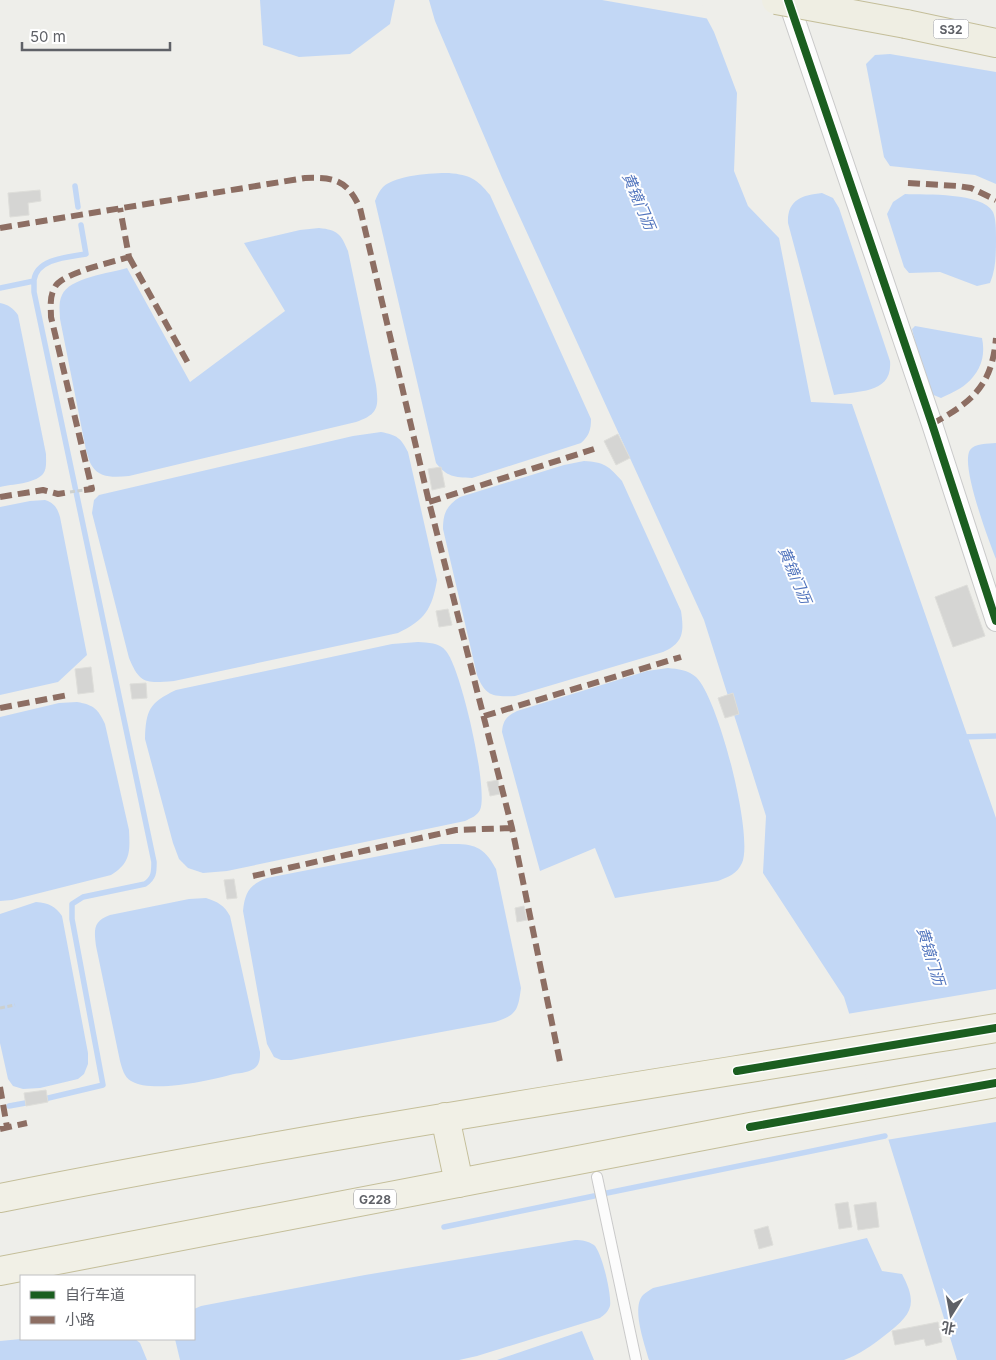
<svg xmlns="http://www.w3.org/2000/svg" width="996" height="1360" font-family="Inter,'Noto Sans SC',sans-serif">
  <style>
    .water { fill: #c2d7f5 }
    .pier { fill: #eeeeea }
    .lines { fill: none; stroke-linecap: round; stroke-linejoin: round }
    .stream { stroke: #c2d7f5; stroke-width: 5.5 }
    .building { fill: #d5d5d3; stroke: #dededa }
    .service-casing { stroke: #cacaca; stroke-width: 12 }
    .minor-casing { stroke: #cacaca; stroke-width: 22 }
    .trunk-casing { stroke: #c4be99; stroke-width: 30 }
    .motorway-casing { stroke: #c4be99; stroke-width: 30 }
    .path { stroke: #ccd0cf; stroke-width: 3; stroke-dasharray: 5 2.5; stroke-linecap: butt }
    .service { stroke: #fcfcfc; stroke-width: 10 }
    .minor { stroke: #fcfcfc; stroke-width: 20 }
    .trunk { stroke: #f1f0e6; stroke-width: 28 }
    .motorway { stroke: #efeee3; stroke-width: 28 }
    .motorway-bridge-casing { stroke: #c4be99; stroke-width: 30; stroke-linecap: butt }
    .motorway-bridge { stroke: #efeee3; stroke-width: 28 }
    .quiet { stroke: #8d6e63; stroke-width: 6; stroke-dasharray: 12 6; stroke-linecap: butt }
    .cycleway-casing { stroke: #fff; stroke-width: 11 }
    .cycleway { stroke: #1b5e20; stroke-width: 8 }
    .labels { text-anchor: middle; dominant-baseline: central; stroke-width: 4; stroke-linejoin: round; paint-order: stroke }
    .shield { fill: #fff; stroke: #8f9095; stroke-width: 1 }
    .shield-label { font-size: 12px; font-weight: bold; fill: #5f6167 }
    .water-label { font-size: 15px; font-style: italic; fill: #5174bd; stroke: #fff }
  </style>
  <rect width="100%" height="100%" fill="#eeeeea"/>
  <!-- water -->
  <path class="water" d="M260 0H395L390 24 350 54 299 57 263 45Z
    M429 0H697L714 32 737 93 734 171 748 206 779 238 811 402 852 404 996 818V1360H957L844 997 763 873 766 816 704 620 502 178 435 21Z
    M890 54 996 72V184L975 175 890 166 884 157 866 64 875 55Z
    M449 173C470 175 477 179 490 195L591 419C591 430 589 436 581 443L472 478C454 477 447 477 436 463L375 201C377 196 379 191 383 187 396 175 432 173 449 173Z
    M822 193 833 198 839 208 890 361C893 394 858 391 834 395L788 223C787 200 802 195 822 193Z
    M905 194C926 195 982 192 993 212 996 219 996 229 996 238 996 254 996 269 990 283L977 286 940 272 909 273 904 267 887 214 893 202Z
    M319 228C338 230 341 234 348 251L376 385C379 408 378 414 356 422L129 476C116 477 100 479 92 466 89 462 88 455 86 450L60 319C60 312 58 303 62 295 69 278 110 273 127 268L190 382 285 311 244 243 300 230Z
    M0 303C9 305 13 308 18 315L46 454C46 461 47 469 43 474 34 484 12 484 0 487Z
    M915 326 982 338C986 357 980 372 966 384 959 390 949 394 941 398L931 394 921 366 912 329Z
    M381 432C397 435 401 438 408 452L437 580C432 609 425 620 398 633L174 681C147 683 140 685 129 658L92 513 94 500 99 495 353 436Z
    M996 443V559C989 541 960 465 970 450 975 443 988 444 996 443Z
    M584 461C604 462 609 466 622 481L681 611C684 631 684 643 663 652L515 696C493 697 485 696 477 675L443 529C443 513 447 505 460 497L564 465Z
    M45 500C54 503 57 507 60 517L87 655 58 682 0 695V507L30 501Z
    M418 642C428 643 439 642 446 651 461 668 489 791 480 810 477 816 471 818 465 821L227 871 203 873 188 868 179 859 173 843 145 739C146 710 149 703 176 690L392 644Z
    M668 668C678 669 688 670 696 677 718 697 754 836 742 863 737 874 728 877 718 881L615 898 595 848 540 871 502 732C503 720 507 716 517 711L647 671Z
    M77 702C94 705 98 709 105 724L129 830C130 851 131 863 111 875L12 900 0 901V717L59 703Z
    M441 844C469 844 482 842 496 869L521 988C518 1010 517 1015 495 1022L291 1060H281L274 1057 267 1044 243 911C245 892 249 885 267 878Z
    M206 898C218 902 224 905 230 916L260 1052C260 1057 260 1063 256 1067 251 1072 241 1073 234 1074 211 1080 153 1094 131 1081 124 1077 122 1068 120 1061L96 946C94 930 93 921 110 915L189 899Z
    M36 902C49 903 55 906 62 916L88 1053V1064L84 1074 78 1079 40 1088 23 1089 13 1086 8 1079 0 1043V914Z
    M867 1238 882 1271 902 1274C919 1306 911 1315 884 1336 871 1346 860 1354 844 1360H649C645 1345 631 1308 643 1295 646 1292 650 1290 653 1288Z
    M575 1240C582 1240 588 1241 594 1245 602 1252 612 1296 610 1306 608 1312 604 1315 600 1318L477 1356 459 1360H180L175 1339H194V1309L201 1306 365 1275Z
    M582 1331 594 1360H497Z
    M21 1339H135L140 1343 147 1360H0V1341Z"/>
  <!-- pier -->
  <path class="pier" d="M602 0H700L710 19Z
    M996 989V1122L886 1140 847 1014Z"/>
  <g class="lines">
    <!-- stream -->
    <path class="stream" d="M75 186 78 207
      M0 288 34 281
      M960 737 996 736
      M40 1100 103 1085 72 919V904L83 897 145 884C154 878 154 872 154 862L34 292C34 288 34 283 34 280 37 258 70 257 86 254L81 225
      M9 1106 31 1102
      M607 1193 885 1136
      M444 1227 594 1196"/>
  </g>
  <!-- building -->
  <path class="building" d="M40 190 41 201 28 203 29 215 10 217 8 193Z
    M618 434 630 458 616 465 604 441Z
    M441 467 445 487 432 490 428 469Z
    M967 585 985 636 953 647 935 597Z
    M448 609 452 625 439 627 436 611Z
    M91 667 94 692 78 694 75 669Z
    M146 683 147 698 132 699 130 684Z
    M733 693 739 714 725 718 718 698Z
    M498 780 500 794 490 796 487 782Z
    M234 879 237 898 227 899 224 880Z
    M524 906 527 920 517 922 515 908Z
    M46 1090 48 1102 26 1106 24 1093Z
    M848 1202 852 1227 839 1229 835 1204Z
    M876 1202 879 1227 858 1230 854 1205Z
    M768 1226 773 1245 759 1249 754 1230Z
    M938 1322 942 1342 926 1346 924 1339 895 1345 892 1331Z"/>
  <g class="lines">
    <defs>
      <path id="service" d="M597 1177 636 1360"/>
      <path id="minor" d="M788 0 932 424 996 621"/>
      <path id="trunk" d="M445 1117 459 1183
        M0 1198C330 1132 664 1083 996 1028
        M0 1271 750 1127 996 1083"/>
      <path id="motorway" d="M906 24 996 43"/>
    </defs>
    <!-- service casing -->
    <use href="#service" class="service-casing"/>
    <!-- minor casing -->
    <use href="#minor" class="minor-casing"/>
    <!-- trunk casing -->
    <use href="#trunk" class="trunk-casing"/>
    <!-- motorway casing -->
    <use href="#motorway" class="motorway-casing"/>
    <!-- path -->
    <path class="path" d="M70 492 84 490
      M0 1008 15 1005"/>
    <!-- service -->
    <use href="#service" class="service"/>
    <!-- minor -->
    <use href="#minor" class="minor"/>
    <!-- trunk -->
    <use href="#trunk" class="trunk"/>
    <!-- motorway -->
    <use href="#motorway" class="motorway"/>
    <defs>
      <path id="motorway-bridge" d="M776 0 906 24"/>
    </defs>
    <!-- motorway-bridge casing -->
    <use href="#motorway-bridge" class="motorway-bridge-casing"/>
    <!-- motorway-bridge -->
    <use href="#motorway-bridge" class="motorway-bridge"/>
    <!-- quiet -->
    <path class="quiet" d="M908 183 958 186 971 188 996 200
      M0 228 305 178C335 177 347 180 360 208L429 502 512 828 561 1067
      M129 257 188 363
      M932 424C972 402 992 386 996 338
      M84 490 92 489 51 317C51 307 49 297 55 287 62 273 113 262 129 257L120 208
      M0 497 43 490 58 494 70 492
      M429 502 594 449
      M0 708 68 695
      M484 716 681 657
      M253 876 456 830 512 828
      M0 1087 7 1127
      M0 1129 27 1123"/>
    <defs>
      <path id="cycleway" d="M788 0 932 424 996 621
        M737 1071 996 1028
        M750 1127 996 1083"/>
    </defs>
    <!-- cycleway casing -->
    <use href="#cycleway" class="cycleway-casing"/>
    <!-- cycleway -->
    <use href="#cycleway" class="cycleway"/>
  </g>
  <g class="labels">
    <!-- shield labels -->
    <g class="shield">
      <rect x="933.5" y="19.5" width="35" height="19" rx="4"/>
      <rect x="354" y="1189.5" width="42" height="19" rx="4"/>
    </g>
    <g class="shield-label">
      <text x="951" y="29">S32</text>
      <text x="375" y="1199">G228</text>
    </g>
    <!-- water labels -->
    <g class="water-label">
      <text transform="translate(639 201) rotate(67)">黄镜门沥</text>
      <text transform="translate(795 575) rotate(67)">黄镜门沥</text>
      <text transform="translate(931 956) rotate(73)">黄镜门沥</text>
    </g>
  </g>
  <!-- legend -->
  <rect x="20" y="1275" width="175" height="65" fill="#ffffff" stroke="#bfc0c2"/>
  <rect x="30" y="1291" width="25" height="8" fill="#1b5e20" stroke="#bfc0c2"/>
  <text x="65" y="1300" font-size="15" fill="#5f6167">自行车道</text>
  <rect x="30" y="1316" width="25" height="8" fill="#8d6e63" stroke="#bfc0c2"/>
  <text x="65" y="1325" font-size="15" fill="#5f6167">小路</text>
  <!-- north arrow -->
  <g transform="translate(951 1315) rotate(191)" stroke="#ffffff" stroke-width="4" paint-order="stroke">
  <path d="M0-4L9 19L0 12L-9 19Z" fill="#5f6167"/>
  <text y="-8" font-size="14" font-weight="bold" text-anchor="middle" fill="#5f6167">北</text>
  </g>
  <!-- scale -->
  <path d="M22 42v8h148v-8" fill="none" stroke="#5f6167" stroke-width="2.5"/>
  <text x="30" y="42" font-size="15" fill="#5f6167" stroke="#ffffff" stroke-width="4" paint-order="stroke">50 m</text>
</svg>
